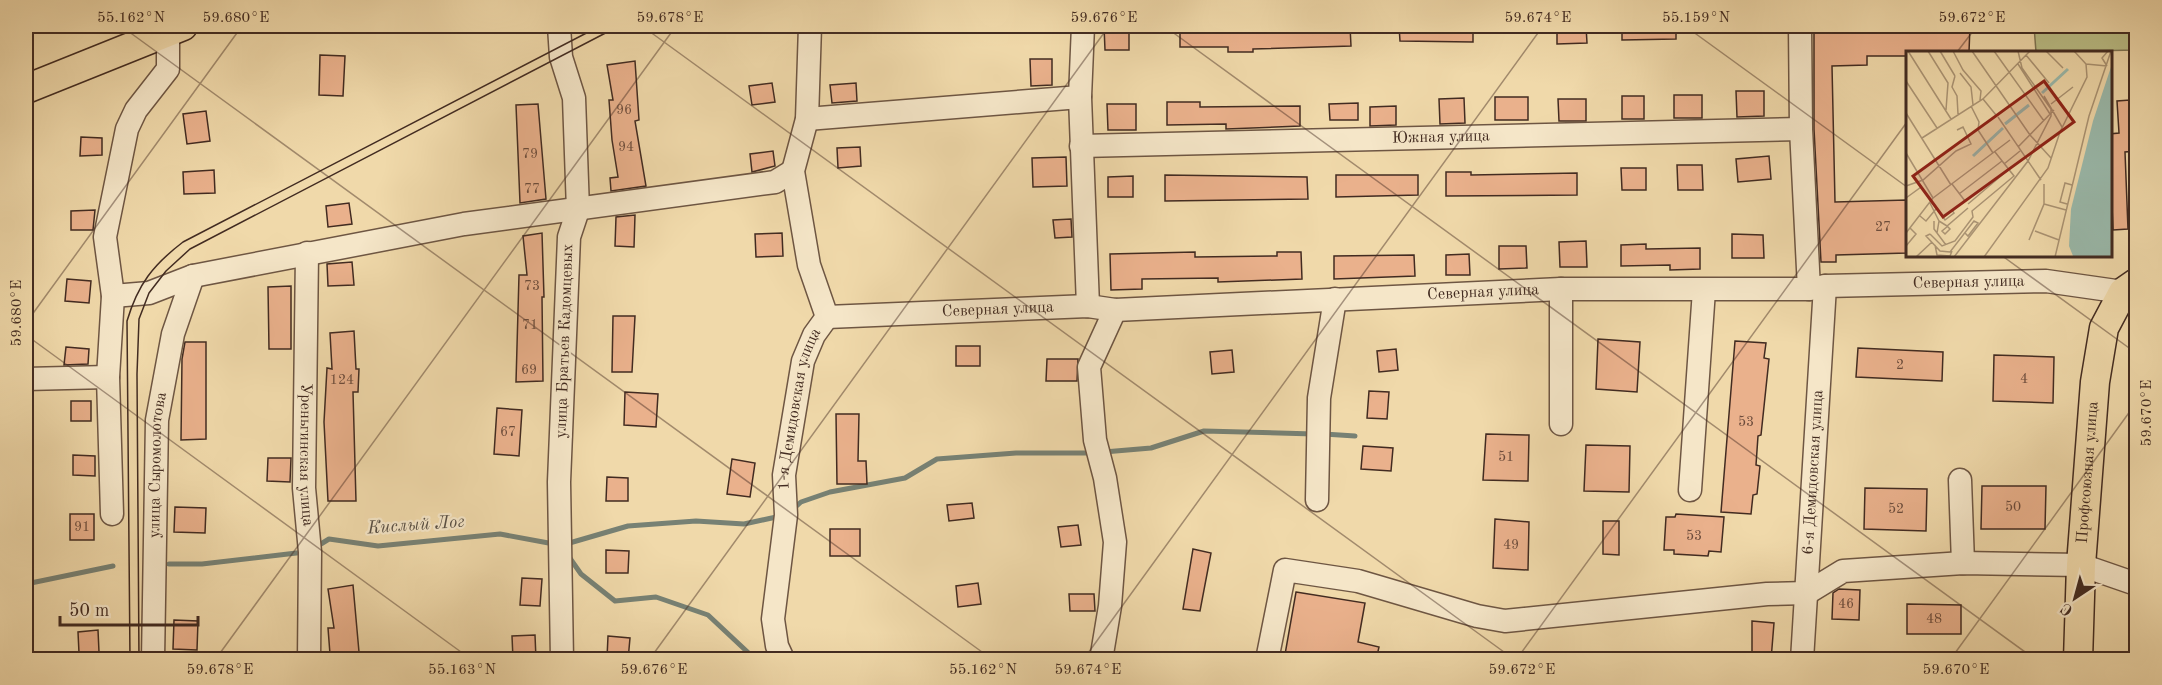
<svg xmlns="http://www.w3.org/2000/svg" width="2162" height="685" font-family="'Old Standard TT',serif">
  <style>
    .green { fill: #bbbf87; stroke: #7e7554; stroke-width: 1.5 }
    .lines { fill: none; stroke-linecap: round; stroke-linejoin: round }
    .stream { stroke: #778174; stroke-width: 5 }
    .building { fill: #eab18c; stroke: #422b21; stroke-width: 1.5 }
    .minor-casing { stroke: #6e5643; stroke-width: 25 }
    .major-casing { stroke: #422b21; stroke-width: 31 }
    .minor { stroke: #f5e6c8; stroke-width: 22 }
    .major { stroke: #f0d9aa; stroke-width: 28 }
    .tram { stroke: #422b21; stroke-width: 1.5 }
    .ticks { fill: none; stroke: #422b21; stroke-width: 1.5; stroke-opacity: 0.45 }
    .labels { text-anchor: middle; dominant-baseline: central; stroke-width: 4.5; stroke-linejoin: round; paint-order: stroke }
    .number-label { font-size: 14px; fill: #6c4c3c }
    .street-label { font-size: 16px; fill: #422b21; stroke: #f5e6c8 }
    .water-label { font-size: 18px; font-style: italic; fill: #584f44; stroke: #f5e6c8 }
    .inset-river { fill: none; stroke: #9abaac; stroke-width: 3 }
    .inset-road { fill: none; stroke: #aa9373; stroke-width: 1.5 }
    .view { fill: #8f2418; fill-opacity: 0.15; stroke: #8f2418; stroke-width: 3 }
    .inset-edge { fill: none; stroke: #422b21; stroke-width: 3 }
    .neatline { fill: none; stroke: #422b21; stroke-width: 2 }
    .ticks-label { font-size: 15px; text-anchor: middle; fill: #422b21 }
  </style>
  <rect width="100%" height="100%" fill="#f0d9aa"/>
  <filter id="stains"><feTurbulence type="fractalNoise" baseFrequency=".00333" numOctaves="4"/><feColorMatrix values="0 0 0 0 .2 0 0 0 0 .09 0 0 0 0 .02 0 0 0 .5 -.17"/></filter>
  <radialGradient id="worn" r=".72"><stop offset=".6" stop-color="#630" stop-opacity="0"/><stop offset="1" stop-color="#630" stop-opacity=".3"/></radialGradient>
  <!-- green -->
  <path class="green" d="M2034 26H2136V50L2036 52Z"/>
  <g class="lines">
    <!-- stream -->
    <path class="stream" d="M1324 434 1355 436
      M1104 452 1151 448 1204 431 1314 434
      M792 510 801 502 830 492 905 478 937 459 1016 453H1092
      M566 544 628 526 696 521 744 524 781 516
      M316 547 329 539 378 546 500 534 554 544
      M567 554 581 574 615 601 656 597 708 615 756 660
      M169 564H202L305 552
      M26 584 113 566"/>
  </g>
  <!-- building -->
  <path class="building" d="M1104 26H1129V50H1105Z
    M1180 26H1202V28L1350 26 1351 46 1253 49V52H1228V47H1180Z
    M1399 26H1473V42L1400 41Z
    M1557 26H1586L1587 43 1557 44Z
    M1622 26H1676V39L1622 40Z
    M1814 26H1970L1969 52H1907V56H1867V65L1832 66 1835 202 1907 200V253L1836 255V262H1821L1814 129Z
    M320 55 345 56 343 96 319 95Z
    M1030 59H1052V85L1031 86Z
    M635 61 639 120 635 121 646 186 611 191 610 178 618 177 612 140 609 100H613L607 65Z
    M772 83 775 102 752 105 749 86Z
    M856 83 857 101 832 103 830 85Z
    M1736 91H1764V116L1737 117Z
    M1674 95H1702V118H1674Z
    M1622 96H1644V119H1622Z
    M1495 97H1528V120H1495Z
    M1464 98 1465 123 1440 124 1439 99Z
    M1558 99H1586V121H1559Z
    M2130 100 2136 151 2125 152 2128 229 2113 230 2109 134 2119 133 2117 101Z
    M1167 102H1200V107L1300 106V126L1226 129V124L1167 125Z
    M1358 103V120H1330L1329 104Z
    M538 104 546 199 520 203 516 105Z
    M1107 104H1136V130H1108Z
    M1396 106V125L1370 126V107Z
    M206 111 210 141 187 144 183 114Z
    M81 137 102 138V155L80 156Z
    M860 147 861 166 838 168 837 148Z
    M773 151 775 166 752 172 750 154Z
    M1769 156 1771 179 1738 182 1736 159Z
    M1066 157 1067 186 1033 187 1032 158Z
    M1677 165H1702L1703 190H1678Z
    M1621 168H1646V190H1622Z
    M214 170 215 193 184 194 183 172Z
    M1446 172H1471V175L1577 173V195L1446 196Z
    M1165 175 1307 177 1308 199 1165 201Z
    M1336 175H1418V195L1336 197Z
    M1133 176V197H1108V177Z
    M349 203 352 224 328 227 326 206Z
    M95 210 93 230H71V211Z
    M635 215 634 247 615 246 616 217Z
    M1071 219 1072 237 1055 238 1053 220Z
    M542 233 544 297H542L543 381 516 382 519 275H527L523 236Z
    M782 233 783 256 756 257 755 234Z
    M1732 234 1763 235 1764 258H1732Z
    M1586 241 1587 267H1560L1559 242Z
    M1646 244V249L1700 248V269L1670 270V265L1621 266V245Z
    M1499 246H1526L1527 268 1499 269Z
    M1195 252V257L1277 256V252H1301L1302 279 1218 282V278L1142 279V289L1111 290 1110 254Z
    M1469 254 1470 275H1446V255Z
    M1414 255 1415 276 1334 279V256Z
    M352 262 354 285 328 286 327 264Z
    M67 279 91 281 89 303 65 301Z
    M291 286V349H269L268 287Z
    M613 316H635L632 372H612Z
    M354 331 356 369H359L358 392H353L356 501H328L324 422 327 368 332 369 330 333Z
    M1598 339 1640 342 1637 392 1596 389Z
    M1735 341 1766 343 1764 358 1769 359 1761 435 1758 436 1756 465 1760 466 1757 494 1753 495 1751 514 1721 512Z
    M185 342H206V439L181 440 182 359Z
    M956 346H980V366H956Z
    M66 347 89 349 88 364 64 365Z
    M1858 348 1943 352 1942 381 1856 377Z
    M1396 349 1398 370 1379 372 1377 351Z
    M1232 350 1234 372 1212 374 1210 352Z
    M1994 355 2054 357 2053 403 1993 401Z
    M1047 359H1078L1077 381H1046Z
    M1369 391 1389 392 1387 419 1367 418Z
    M625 392 658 394 656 427 624 425Z
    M71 401H91V421H71Z
    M497 408 522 410 519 456 494 454Z
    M836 414H859L858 461H866L867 484H837Z
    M1486 434 1529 435 1528 481 1483 480Z
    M1586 445 1630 446 1629 492 1584 491Z
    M1363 446 1393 448 1391 471 1361 469Z
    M73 455 95 456V476L73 475Z
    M268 458H291L290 482 267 481Z
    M732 459 755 463 750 497 727 494Z
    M607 477 628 478V501H606Z
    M1982 486H2046L2045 529H1981Z
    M1865 488 1927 489 1926 531 1864 529Z
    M972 503 974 518 949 521 947 505Z
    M175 507 206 508 205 533 174 532Z
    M70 514H94V540H70Z
    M1676 514 1724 517 1721 552 1709 551 1708 556 1674 554V550H1664L1666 517H1675Z
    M1495 519 1529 522 1528 570 1493 568Z
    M1603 521H1619V555L1603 554Z
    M1078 525 1081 545 1061 547 1058 527Z
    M830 529H860V556H830Z
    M1193 549 1211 553 1200 611 1183 609Z
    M606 550 629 551 628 573H606Z
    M522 578 542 579 540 606 520 605Z
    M978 583 981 604 958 607 956 586Z
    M353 585 359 652 330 654 328 628H334L328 589Z
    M1839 589 1860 590 1859 620 1832 619 1833 593Z
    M1296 592 1365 603 1358 642 1379 647 1376 660H1284Z
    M1069 594H1094L1095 611H1070Z
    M1907 604 1961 605V634H1907Z
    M174 620 198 621 197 650 173 649Z
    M1752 621 1774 623 1771 660H1752Z
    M98 630 99 652 79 653 78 632Z
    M535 635 536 659H513L512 636Z
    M608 636 630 638 628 660 607 658Z"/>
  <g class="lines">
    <defs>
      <g id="minor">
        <path d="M559 26 561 57 574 98 578 210 569 237 559 482 562 660"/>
        <path d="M1083 26 1080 97 1088 306"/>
        <path d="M1800 26 1801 129 1809 289"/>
        <path d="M807 119 1080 97"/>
        <path id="s1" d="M1081 146 1801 129"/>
        <path id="s2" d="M307 253 304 488 310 552 309 660"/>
        <path d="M113 296 149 293 193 276 464 224 775 182 793 171"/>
        <path id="s3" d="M827 317 1088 306 1115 310 1561 289H1809L1825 286 2046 281 2123 292"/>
        <path d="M26 379 108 377"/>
        <path d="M1561 424V289"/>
        <path d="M1960 480 1963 563"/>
        <path d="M1690 490 1704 290"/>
        <path d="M1317 500 1319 398 1335 299"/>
        <path d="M112 514 108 377 113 296 105 237 127 129 136 110 168 69V34"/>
        <path id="s4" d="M783 659 777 646 773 619 786 515 784 475 803 361 814 335 827 317 809 265 793 171 807 119 810 26"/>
        <path id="s5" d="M153 660 157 420 173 334 193 276"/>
        <path d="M1101 660 1110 606 1115 542 1105 478 1095 440 1089 367 1115 310"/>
        <path d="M1267 660 1285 570 1358 581 1477 616 1505 621 1767 594 1807 593 1843 571 1963 563 2081 565 2136 584"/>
        <path id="s6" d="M1802 660 1825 286"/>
      </g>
      <g id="major">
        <path d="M26 89 183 26"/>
        <path id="s7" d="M2078 660 2081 565 2095 382 2104 328 2123 292 2136 283"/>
      </g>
    </defs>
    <!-- minor casing -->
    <use href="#minor" class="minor-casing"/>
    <!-- major casing -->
    <use href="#major" class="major-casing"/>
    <!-- minor -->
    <use href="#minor" class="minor"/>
    <!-- major -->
    <use href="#major" class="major"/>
    <!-- tram -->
    <path class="tram" d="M130 660 127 321C138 284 153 265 183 242L600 26
      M139 660 137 374 139 319 149 293 166 271 190 249 619 26"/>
  </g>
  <!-- ticks -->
  <path class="ticks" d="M121 26 993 660M642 26 1515 660M1164 26 2036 660M1685 26 1907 187M1957 52 1977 26M2001 255 2136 353M26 323 242 26M26 335 472 660M215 660 676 26M649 660 1109 26M1083 660 1543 26M1516 660 1907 122M1950 660 2136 403"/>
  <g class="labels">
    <!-- number labels -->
    <g class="number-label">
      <text x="624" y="110">96</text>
      <text x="626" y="147">94</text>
      <text x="530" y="154">79</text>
      <text x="532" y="189">77</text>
      <text x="1883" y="227">27</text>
      <text x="532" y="286">73</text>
      <text x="530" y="325">71</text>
      <text x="1900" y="365">2</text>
      <text x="529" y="370">69</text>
      <text x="2024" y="379">4</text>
      <text x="342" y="380">124</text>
      <text x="1746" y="422">53</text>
      <text x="508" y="432">67</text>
      <text x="1506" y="457">51</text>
      <text x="2013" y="507">50</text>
      <text x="1896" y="509">52</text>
      <text x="82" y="527">91</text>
      <text x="1694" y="536">53</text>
      <text x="1511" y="545">49</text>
      <text x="1846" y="604">46</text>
      <text x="1934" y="619">48</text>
    </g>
    <!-- street labels -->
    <g class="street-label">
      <text stroke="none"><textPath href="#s1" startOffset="360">Южная улица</textPath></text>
      <text stroke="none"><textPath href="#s3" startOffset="1143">Северная улица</textPath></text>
      <text stroke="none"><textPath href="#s3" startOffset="657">Северная улица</textPath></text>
      <text stroke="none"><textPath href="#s3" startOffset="171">Северная улица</textPath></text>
      <text transform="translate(565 341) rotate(-88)">улица Братьев Кадомцевых</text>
      <text stroke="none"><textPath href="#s4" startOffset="254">1-я Демидовская улица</textPath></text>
      <text stroke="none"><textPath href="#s2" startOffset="202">Уреньгинская улица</textPath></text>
      <text stroke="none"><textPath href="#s5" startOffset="195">улица Сыромолотова</textPath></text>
      <text stroke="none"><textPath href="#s6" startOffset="188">6-я Демидовская улица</textPath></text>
      <text stroke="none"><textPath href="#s7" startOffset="188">Профсоюзная улица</textPath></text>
    </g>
    <!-- water labels -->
    <g class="water-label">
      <text transform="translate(416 525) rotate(-4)">Кислый Лог</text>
    </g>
  </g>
  <!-- overview -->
  <g transform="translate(1906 51)">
    <rect width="206" height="206" fill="#f0d9aa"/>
    <path d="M205 16V205H167L163 195 165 158 187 70Z" fill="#9abaac"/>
    <path class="inset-river" d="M136 42 162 18M99 73 123 54M67 105 97 77"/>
    <path class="inset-road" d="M2 0 45 68M22 0 42 32 40 59M34 0 49 25M47 0 57 19 75 40 74 49M66 0 124 84 145 107M88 0 138 70M140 0 157 17M120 4 143 32M112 13 144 63M180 13 201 15M201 15 196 7 202 0M54 22 65 36 67 54M49 25 46 36 51 45 52 63M0 30 31 77M138 45 156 76M77 48 90 64M145 53 167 36M65 55 73 71 72 79 87 102M0 62 45 134M92 66 135 129M16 87 77 48 124 0M112 96 148 59M0 102 27 147 0 182M98 113 114 100M46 133 59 150M0 135 17 129 50 100 65 93 57 76 51 79M53 143 96 110M0 147 15 136 12 130M27 147 104 89M24 152 33 170 31 182M62 153 102 119M138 153 160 159M161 153 154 151 159 132 166 134M14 165 20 170 30 158M37 166 39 169 48 162 46 159M28 170V178L40 194M33 170 41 175 62 157M41 175 44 178 39 183 36 180 42 175M129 180 153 189M24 183 36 195 49 190 67 166 66 160 108 125 89 101M24 183 20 185 34 200 44 201 68 170 72 172 62 185 59 182M123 189 138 153V133M29 194 31 204 44 205 46 200M0 195 10 183 4 177M10 206 26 191M48 206 122 110 145 65V58L116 17 112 0M78 206 142 117 154 81 181 26 180 13 168 0M149 206 183 65 205 0"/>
    <path class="view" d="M138 30 168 71 37 166 7 125Z"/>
    <rect width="206" height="206" class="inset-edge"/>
  </g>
  <!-- margin -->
  <rect width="2162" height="685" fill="none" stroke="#f0d9aa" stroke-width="66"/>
  <!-- north arrow -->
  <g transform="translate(2075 598) rotate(216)" stroke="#f5e6c8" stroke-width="4.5" paint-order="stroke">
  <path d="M0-4.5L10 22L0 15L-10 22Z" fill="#422b21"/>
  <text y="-9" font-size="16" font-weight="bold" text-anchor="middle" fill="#422b21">С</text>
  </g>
  <!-- scale -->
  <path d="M60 616v9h138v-9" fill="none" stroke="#422b21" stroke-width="3"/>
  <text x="69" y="616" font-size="18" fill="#422b21" stroke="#f5e6c8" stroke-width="4.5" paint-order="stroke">50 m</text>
  <rect x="33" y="33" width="2096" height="619" class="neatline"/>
  <g class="ticks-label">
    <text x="131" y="22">55.162°N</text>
    <text x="236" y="22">59.680°E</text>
    <text x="670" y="22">59.678°E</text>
    <text x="1104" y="22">59.676°E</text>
    <text x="1538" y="22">59.674°E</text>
    <text x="1696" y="22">55.159°N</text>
    <text x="1972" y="22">59.672°E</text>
    <text transform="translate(16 313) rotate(-90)" y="5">59.680°E</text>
    <text transform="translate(2146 413) rotate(-90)" y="5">59.670°E</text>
    <text x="220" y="674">59.678°E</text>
    <text x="462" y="674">55.163°N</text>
    <text x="654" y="674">59.676°E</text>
    <text x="983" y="674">55.162°N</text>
    <text x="1088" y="674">59.674°E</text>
    <text x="1522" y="674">59.672°E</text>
    <text x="1956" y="674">59.670°E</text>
  </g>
  <rect width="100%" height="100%" filter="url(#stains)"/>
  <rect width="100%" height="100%" fill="url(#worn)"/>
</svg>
